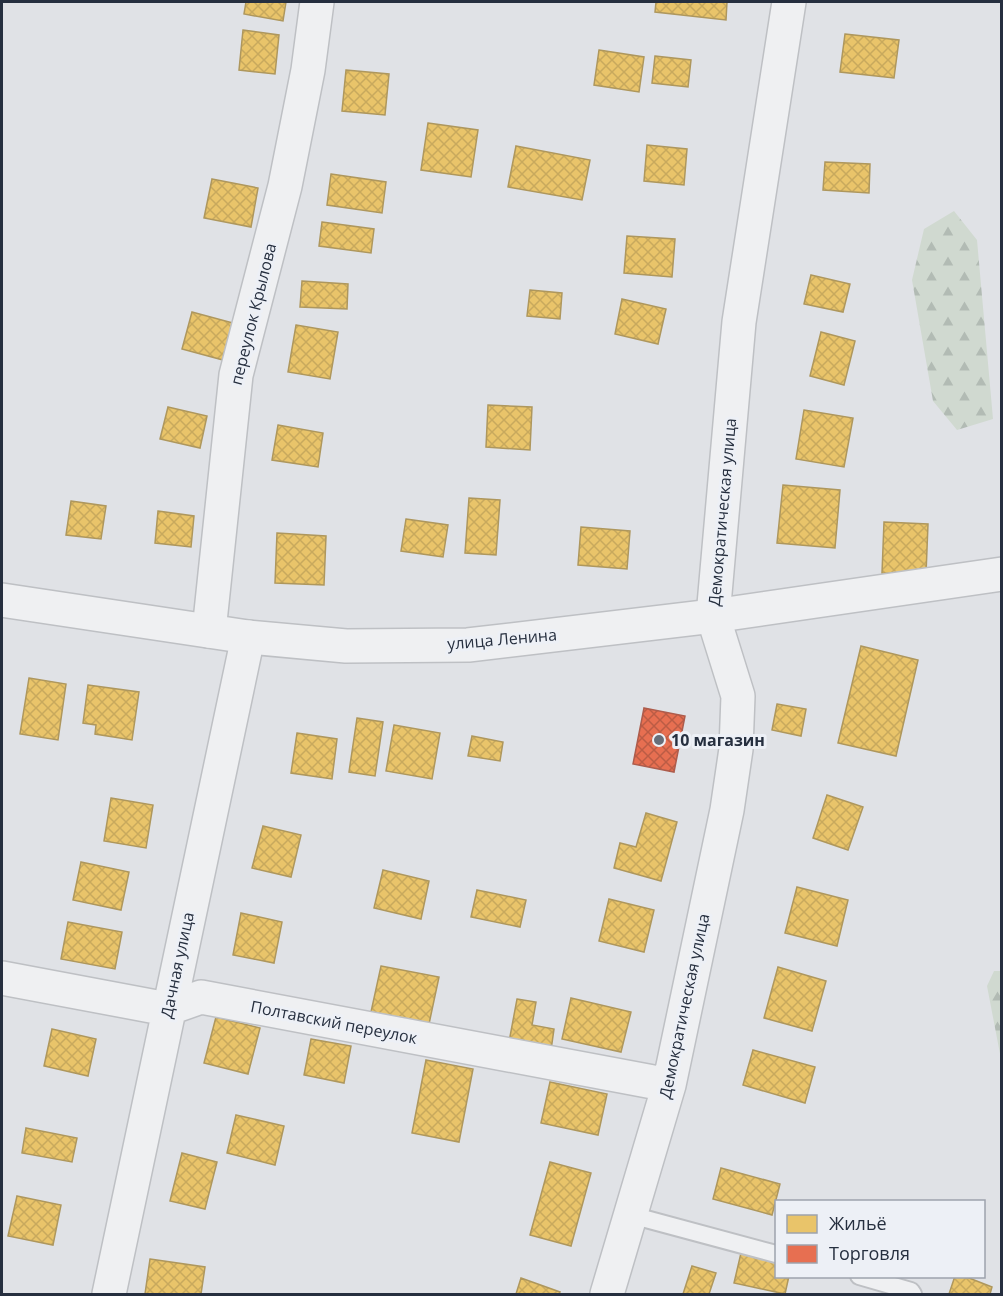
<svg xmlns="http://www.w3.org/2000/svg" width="1003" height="1296" font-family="'Open Sans',sans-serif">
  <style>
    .forest { fill: url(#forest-firs) }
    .homes { fill: url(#homes-cross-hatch); stroke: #ae975d; stroke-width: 1.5 }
    .shops { fill: url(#shops-cross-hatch); stroke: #ad5c4c; stroke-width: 1.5 }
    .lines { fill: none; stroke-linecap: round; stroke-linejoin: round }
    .service-casing { stroke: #bec0c4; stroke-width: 20 }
    .minor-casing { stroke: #bec0c4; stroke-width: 36 }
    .tertiary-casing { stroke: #bec0c4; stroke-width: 36 }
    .service { stroke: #eff0f2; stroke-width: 16 }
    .minor { stroke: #eff0f2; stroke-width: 33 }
    .tertiary { stroke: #eff0f2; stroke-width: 33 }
    .poi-dot { fill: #676e79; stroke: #edf0f6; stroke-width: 2 }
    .labels { text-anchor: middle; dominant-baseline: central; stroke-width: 6; stroke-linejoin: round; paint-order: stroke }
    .street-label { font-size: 16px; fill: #262f3f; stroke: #edf0f6 }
    .poi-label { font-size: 16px; font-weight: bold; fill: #262f3f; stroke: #edf0f6; text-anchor: start }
  </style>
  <defs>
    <pattern id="forest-firs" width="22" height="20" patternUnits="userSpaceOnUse" patternTransform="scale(1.5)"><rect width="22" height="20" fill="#d0d9d0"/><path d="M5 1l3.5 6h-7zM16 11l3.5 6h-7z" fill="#b2bbb4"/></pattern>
    <pattern id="homes-cross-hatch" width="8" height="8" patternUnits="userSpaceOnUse" patternTransform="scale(1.5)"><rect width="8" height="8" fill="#e9c46a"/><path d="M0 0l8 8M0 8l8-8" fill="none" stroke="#c8a95d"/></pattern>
    <pattern id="shops-cross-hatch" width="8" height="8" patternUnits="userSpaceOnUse" patternTransform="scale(1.5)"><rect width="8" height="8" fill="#e76f51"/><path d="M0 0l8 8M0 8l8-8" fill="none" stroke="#bb5c45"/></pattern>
  </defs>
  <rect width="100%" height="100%" fill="#e0e2e6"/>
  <!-- forest -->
  <path class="forest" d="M954 211 977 240 993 419 957 430 933 401 912 280 924 229Z
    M994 971H1001V1059L987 986Z"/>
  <!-- homes -->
  <path class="homes" d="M246 2H286L283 21 244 14Z
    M656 2H727L726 20 655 12Z
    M243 30 279 35 275 74 239 70Z
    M845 34 899 40 894 78 840 72Z
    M599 50 644 57 639 92 594 85Z
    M655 56 691 60 688 87 652 83Z
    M346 70 389 74 385 115 342 111Z
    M428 123 478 130 471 177 421 170Z
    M647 145 687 149 684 185 644 181Z
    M516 146 590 160 582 200 508 187Z
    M825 162 870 164 869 193 823 190Z
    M331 174 386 182 382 213 327 205Z
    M212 179 258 188 251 227 204 218Z
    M322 222 374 229 371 253 319 246Z
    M627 236 675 239 672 277 624 273Z
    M811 275 850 284 843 312 804 304Z
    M302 281 348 284 347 309 300 307Z
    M530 290 562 293 560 319 527 316Z
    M622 299 666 309 658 344 615 334Z
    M192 312 233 323 223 360 182 349Z
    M296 325 338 332 330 379 288 372Z
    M821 332 855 341 844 385 810 376Z
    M488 405 532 407 530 450 486 447Z
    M168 407 207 416 200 448 160 439Z
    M804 410 853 418 844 467 796 459Z
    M278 425 323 433 318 467 272 460Z
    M783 485 840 490 835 548 777 543Z
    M469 498 500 500 496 555 465 553Z
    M71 501 106 506 101 539 66 535Z
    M158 511 194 516 191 547 155 543Z
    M406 519 448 525 443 557 401 551Z
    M884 522 928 524 926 574 882 573Z
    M581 527 630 531 627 569 578 565Z
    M277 533 326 536 324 585 275 583Z
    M861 646 918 660 896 756 838 743Z
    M29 678 66 684 58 740 20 734Z
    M88 685 139 692 132 740 95 734 96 725 83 723Z
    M777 704 806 709 801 736 772 730Z
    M357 718 383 722 375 776 349 772Z
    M394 725 440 733 432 779 386 771Z
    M297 733 337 739 332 779 291 773Z
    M472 736 503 742 500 761 468 756Z
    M827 795 863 807 848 850 813 838Z
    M111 798 153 805 146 848 104 841Z
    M646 813 677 822 661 881 614 868 620 843 636 847Z
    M263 826 301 835 291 877 252 868Z
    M81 862 129 872 121 910 73 900Z
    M383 870 429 881 421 919 374 908Z
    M797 887 848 900 837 946 785 933Z
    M477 890 526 900 520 927 471 917Z
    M609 899 654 910 644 952 599 941Z
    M241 913 282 922 274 963 233 955Z
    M68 922 122 932 115 969 61 959Z
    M381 966 439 977 429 1024 371 1012Z
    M778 967 826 981 812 1031 764 1018Z
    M571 998 631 1012 621 1052 562 1039Z
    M517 999 536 1002 532 1025 554 1029 551 1050 509 1042Z
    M216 1017 260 1028 248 1074 204 1063Z
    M52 1029 96 1039 88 1076 44 1066Z
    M311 1039 351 1046 344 1083 304 1075Z
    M753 1050 815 1067 805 1103 743 1085Z
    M426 1060 473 1069 459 1142 412 1133Z
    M550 1082 607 1094 598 1135 541 1123Z
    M236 1115 284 1126 275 1165 227 1153Z
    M26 1128 77 1138 72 1162 22 1153Z
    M182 1153 217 1162 205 1209 170 1201Z
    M550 1162 591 1173 571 1246 530 1235Z
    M721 1168 780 1184 772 1215 713 1199Z
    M17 1196 61 1205 53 1245 8 1236Z
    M741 1253 776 1262V1276H789L785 1294 734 1283Z
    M150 1259 205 1267 201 1294H145Z
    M692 1266 716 1273 709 1294H683Z
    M955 1276H964L992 1287 990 1294H949Z
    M521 1278 560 1292 559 1294H516Z"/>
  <!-- shops -->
  <path class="shops" d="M644 708 685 716 674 772 633 764Z"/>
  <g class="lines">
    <defs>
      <path id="service" d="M631 1215 776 1254
        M859 1276 911 1291 913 1294"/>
      <path id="minor" d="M209 631 236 375 285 186 308 70 317 2
        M2 978 167 1009 201 997 669 1085
        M109 1294 248 637
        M607 1294 669 1085 727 810 736 749 738 696 713 616 739 322 789 2"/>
      <path id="tertiary" d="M2 600 248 637 346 646 468 645 713 616 1002 574"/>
    </defs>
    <!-- service casing -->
    <use href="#service" class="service-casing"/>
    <!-- minor casing -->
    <use href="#minor" class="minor-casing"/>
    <!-- tertiary casing -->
    <use href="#tertiary" class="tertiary-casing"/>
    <!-- service -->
    <use href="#service" class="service"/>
    <!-- minor -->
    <use href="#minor" class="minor"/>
    <!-- tertiary -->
    <use href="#tertiary" class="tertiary"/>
  </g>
  <!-- markers -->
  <circle class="poi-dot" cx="659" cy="740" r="6"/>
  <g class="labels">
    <!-- street labels -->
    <g class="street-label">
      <text transform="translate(253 314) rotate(-76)">переулок Крылова</text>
      <text transform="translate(722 512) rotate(-85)">Демократическая улица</text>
      <text transform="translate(502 639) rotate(-5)">улица Ленина</text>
      <text transform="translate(177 965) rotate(-78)">Дачная улица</text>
      <text transform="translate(684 1006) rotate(-78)">Демократическая улица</text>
      <text transform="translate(334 1022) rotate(11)">Полтавский переулок</text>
    </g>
    <!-- poi labels -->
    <g class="poi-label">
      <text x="671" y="740">10 магазин</text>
    </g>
  </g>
  <!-- border -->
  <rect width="1003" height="1296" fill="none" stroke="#262f3f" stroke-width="6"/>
  <!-- legend -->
  <rect x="775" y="1200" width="210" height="78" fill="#edf0f6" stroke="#9da3ad" stroke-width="1.5"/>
  <rect x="787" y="1215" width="30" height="18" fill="#e9c46a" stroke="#9da3ad" stroke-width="1.5"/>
  <text x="829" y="1230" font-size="18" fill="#262f3f">Жильё</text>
  <rect x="787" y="1245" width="30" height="18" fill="#e76f51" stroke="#9da3ad" stroke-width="1.5"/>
  <text x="829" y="1260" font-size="18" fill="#262f3f">Торговля</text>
</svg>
